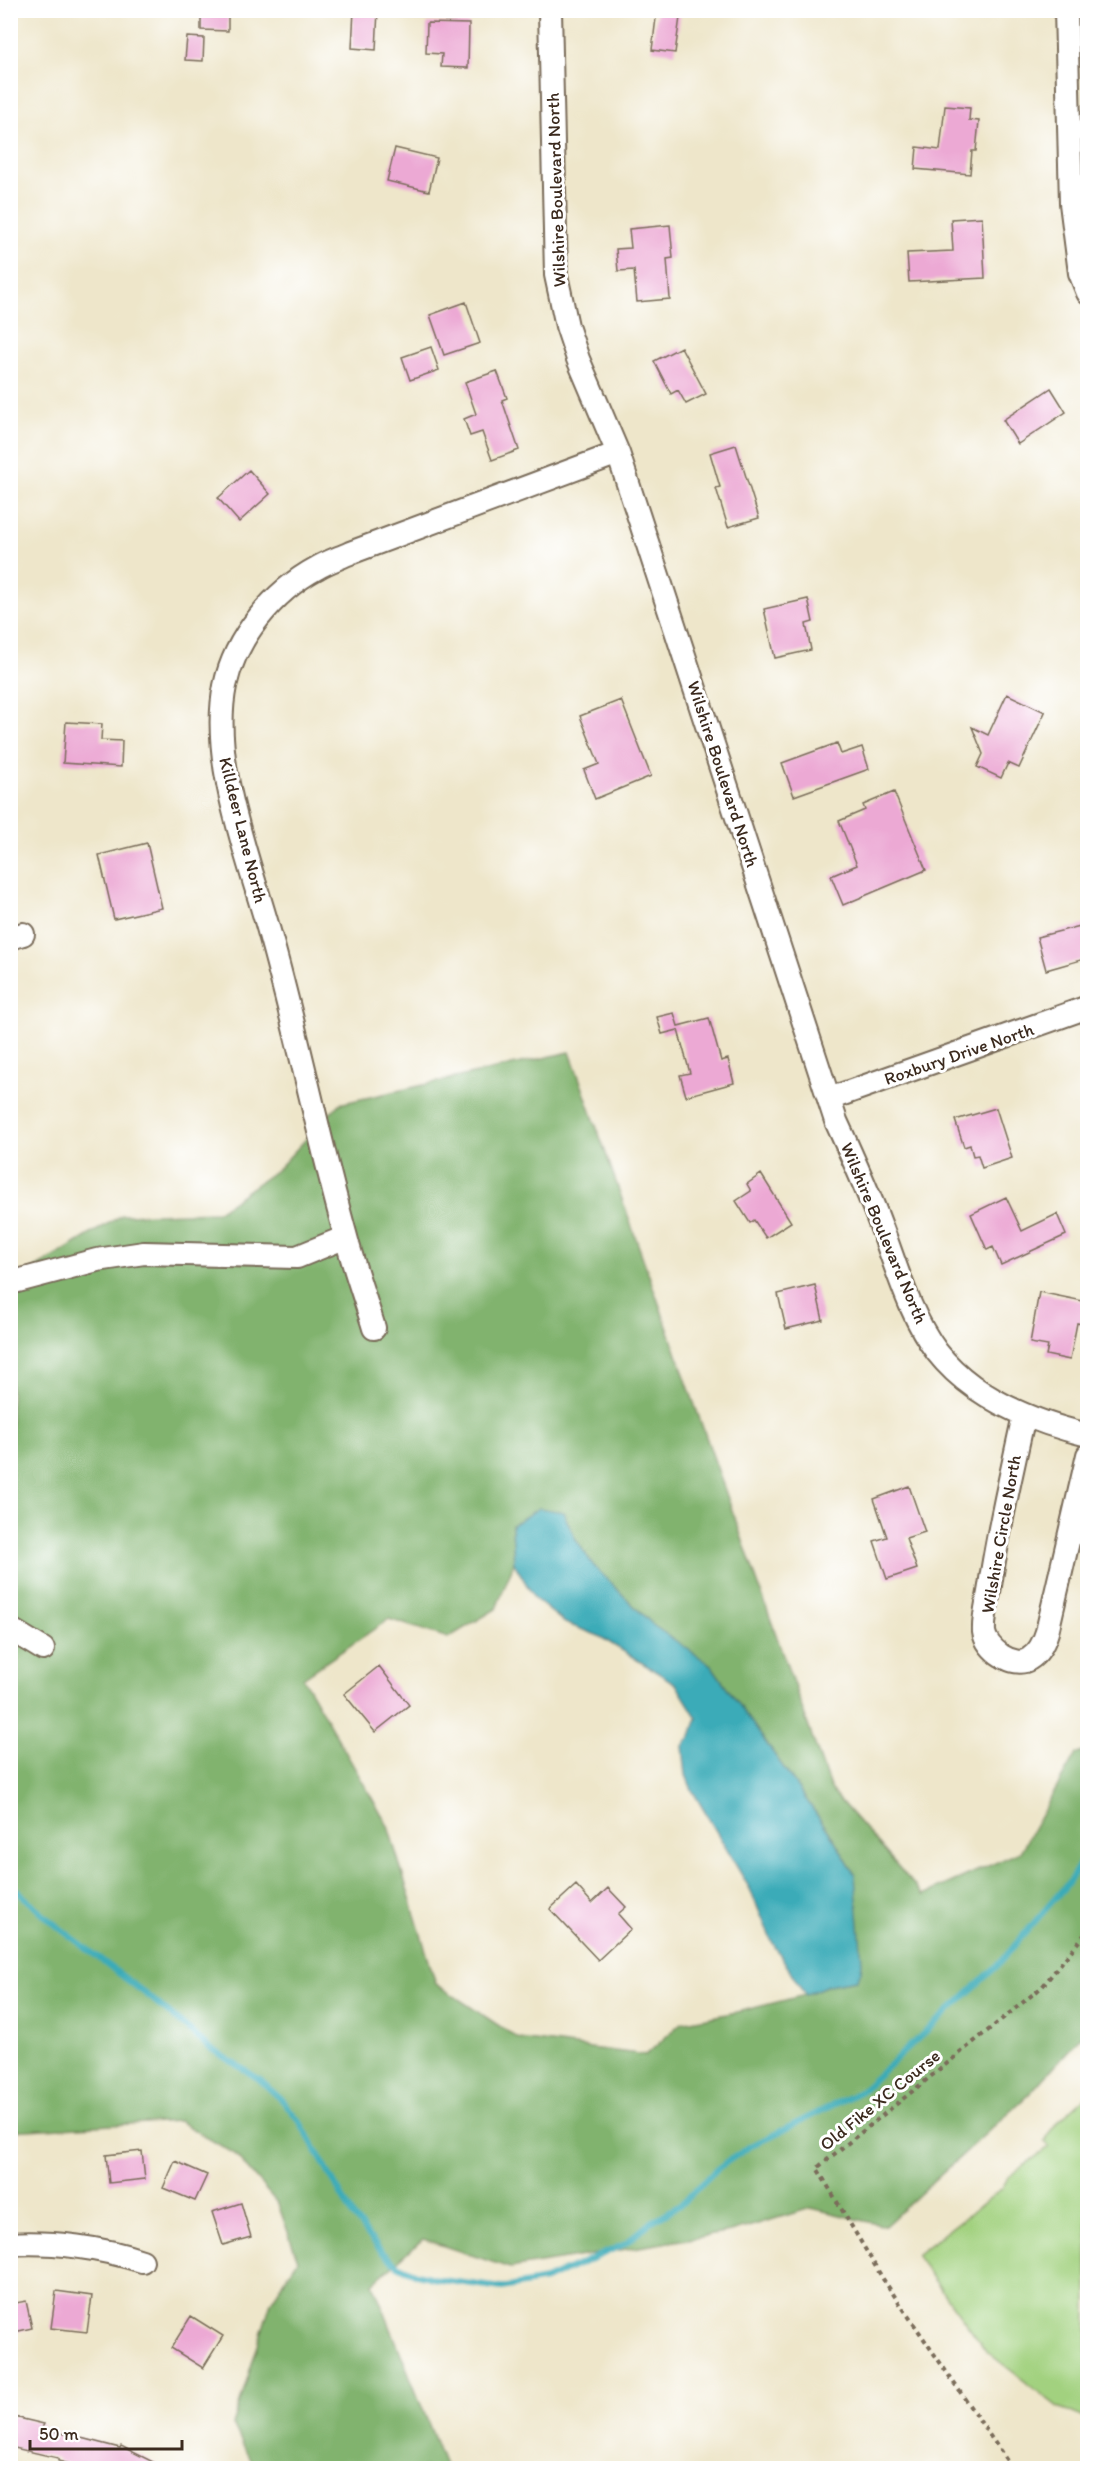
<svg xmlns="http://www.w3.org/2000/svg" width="1098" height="2479" font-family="Itim,sans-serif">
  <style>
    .green { fill: #a2d17f; stroke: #6e7e4e; stroke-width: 1.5 }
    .forest { fill: #81b36e; stroke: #5e6e46; stroke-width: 1.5; fill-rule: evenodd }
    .water { fill: #3babb8; stroke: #3b6a6b; stroke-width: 1.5 }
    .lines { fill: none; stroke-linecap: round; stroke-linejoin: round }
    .stream { stroke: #3babb8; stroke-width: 6 }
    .building { fill: #eca9d4 }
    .street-casing { stroke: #7a6c5a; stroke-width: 26 }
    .path { stroke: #7a6c5a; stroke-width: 4; stroke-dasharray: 4.5 4.5; stroke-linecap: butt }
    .street { stroke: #fff; stroke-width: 22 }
    .labels { text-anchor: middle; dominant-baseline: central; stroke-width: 6; stroke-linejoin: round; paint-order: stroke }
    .street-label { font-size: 18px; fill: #3b2a1e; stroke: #fff }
  </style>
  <rect width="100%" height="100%" fill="#fff"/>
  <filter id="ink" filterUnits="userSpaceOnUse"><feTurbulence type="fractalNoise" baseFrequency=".0167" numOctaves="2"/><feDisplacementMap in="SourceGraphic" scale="12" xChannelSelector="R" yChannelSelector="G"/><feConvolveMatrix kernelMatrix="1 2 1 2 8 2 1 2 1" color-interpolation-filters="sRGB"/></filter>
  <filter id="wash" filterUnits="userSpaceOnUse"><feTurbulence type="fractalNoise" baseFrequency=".008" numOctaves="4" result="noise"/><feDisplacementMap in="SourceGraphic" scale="24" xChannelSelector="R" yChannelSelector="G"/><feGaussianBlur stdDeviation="1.35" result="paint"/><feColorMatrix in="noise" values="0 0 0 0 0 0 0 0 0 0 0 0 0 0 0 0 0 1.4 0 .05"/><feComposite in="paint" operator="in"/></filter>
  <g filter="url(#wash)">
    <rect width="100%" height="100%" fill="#eee6ca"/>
    <!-- green -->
    <path class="green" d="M1087 2096V2419L1058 2407 986 2351 916 2255 1003 2188 1008 2177 1049 2147 1044 2141 1059 2121Z"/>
    <!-- forest -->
    <path class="forest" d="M570 1052 831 1790 923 1895 1020 1852 1076 1754 1087 1749V2030L1029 2094 885 2226 811 2208 731 2232 510 2268 423 2239 373 2283 446 2468H263L251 2462 233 2425 271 2302 298 2260 278 2204 235 2154 179 2121 11 2131V1283L122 1215 217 1212 278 1169 339 1104ZM563 1512 576 1540 593 1565 654 1626 711 1665 834 1839 855 1875 856 1980 828 1985 805 1995 742 2011 681 2023 646 2055 519 2039 436 1984 388 1826 303 1678 389 1619 448 1638 496 1609 514 1563 512 1525Z"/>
    <!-- water -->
    <path class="water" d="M539 1508 563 1512 576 1540 593 1565 654 1626 711 1665 834 1839 855 1875 862 1962 861 1972 856 1980 828 1985 805 1995 771 1940 750 1889 692 1790 686 1775 683 1746 691 1736 697 1718 676 1684 599 1636 565 1623 535 1599 514 1563 512 1525Z"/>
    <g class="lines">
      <!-- stream -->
      <path class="stream" d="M10 1884 48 1919 151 1998 211 2049 259 2079 284 2102 300 2122 353 2216 381 2251 397 2265 417 2274 441 2280 502 2288 545 2280 625 2244 651 2222 680 2205 718 2168 749 2147 861 2091 996 1967 1069 1882 1088 1850"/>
    </g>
    <g id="blocks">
      <!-- building -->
      <path class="building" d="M201 10H228V31L201 30Z
        M354 10H378L376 50 352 48Z
        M657 10H681L675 53 652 50Z
        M427 23 469 24 468 68 441 67 442 54 426 53Z
        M187 37 204 38 203 61 185 60Z
        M945 106 970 108 969 120 979 121 976 151H972L970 174 915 169 917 147 940 150Z
        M395 148 437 158 429 191 387 181Z
        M982 217 985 278 909 282 907 253 953 251 951 219Z
        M670 225 673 258 667 259 670 299 637 302 634 270 618 271 616 249 631 248 629 229Z
        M466 302 480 343 444 355 430 315Z
        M431 347 439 370 410 380 402 357Z
        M681 347 706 394 686 404 678 390 671 394 654 361Z
        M497 371 507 398 502 400 519 450 492 460 482 432 470 436 464 419 476 414 465 382Z
        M1051 388 1066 412 1018 444 1003 420Z
        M736 445 759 518 728 527 716 488 720 487 710 453Z
        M249 470 270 494 239 522 218 498Z
        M808 599 813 622 806 624 811 650 775 658 764 609Z
        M1007 694 1045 712 1019 768 1008 763 1001 778 977 767 983 754 972 727 988 735Z
        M621 700 651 776 595 799 584 770 599 764 580 716Z
        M66 722 102 724 101 740 122 741 121 767 63 763Z
        M837 743 841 754 862 747 869 769 794 796 782 763Z
        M894 792 926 870 843 905 831 876 857 865 839 821 865 810 863 805Z
        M147 843 162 908 114 919 99 855Z
        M1088 924V958L1046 970 1037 937Z
        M674 1013 678 1026 709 1018 721 1061 728 1059 734 1083 686 1096 680 1075 690 1073 678 1030 662 1034 657 1017Z
        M996 1108 1012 1158 982 1168 978 1155 973 1156 970 1145 964 1147 955 1120Z
        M761 1174 791 1222 766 1238 754 1220 750 1223 736 1201 751 1191 747 1184Z
        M1006 1197 1022 1231 1057 1214 1066 1235 1001 1265 993 1247 987 1250 971 1214Z
        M815 1285 823 1320 786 1329 778 1294Z
        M1039 1292 1088 1302 1086 1325 1077 1323 1070 1360 1046 1355 1048 1346 1030 1343Z
        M909 1486 925 1532 906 1538 917 1569 887 1579 874 1541 887 1537 874 1499Z
        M379 1666 409 1705 375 1732 344 1694Z
        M576 1885 592 1903 608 1888 626 1907 618 1914 631 1929 598 1960 550 1909Z
        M142 2151 145 2179 109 2183 106 2155Z
        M175 2161 207 2175 195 2201 163 2188Z
        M241 2203 251 2237 223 2245 212 2212Z
        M56 2291 92 2296 87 2332 51 2328Z
        M26 2301 32 2328 10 2333V2304Z
        M191 2316 223 2336 203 2368 171 2348Z
        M10 2416 44 2424 42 2428 120 2448 121 2446 167 2469H89L58 2461V2458L10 2447Z"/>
    </g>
  </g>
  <g filter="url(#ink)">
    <use href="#blocks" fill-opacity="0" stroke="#7a6c5a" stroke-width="1.5"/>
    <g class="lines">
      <defs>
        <path id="street" d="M550 10 556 275 567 326 578 359 618 453 836 1121C852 1156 868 1191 881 1226 897 1268 910 1316 937 1352 973 1398 1033 1422 1088 1435
          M1066 10 1071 203 1080 273 1088 293
          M10 938 23 934
          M829 1099 1088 1007
          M10 1283 97 1260 144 1253 297 1257 346 1237
          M374 1328C365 1298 354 1268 346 1237 319 1140 299 1040 272 942 252 866 209 764 225 686 235 638 274 591 317 568 327 562 339 558 350 553L618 453
          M1024 1415C1012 1472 998 1529 990 1586 988 1600 983 1618 984 1632 986 1649 1014 1669 1029 1659 1039 1653 1044 1642 1047 1632L1088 1455
          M10 1629 43 1649
          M10 2244C52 2241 103 2248 142 2261"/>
      </defs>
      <!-- street casing -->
      <use href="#street" class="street-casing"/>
      <!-- path -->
      <path class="path" d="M1012 2468 883 2279 817 2168 1042 1987 1088 1930"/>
      <!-- street -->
      <use href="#street" class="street"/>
    </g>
  </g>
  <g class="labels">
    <!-- street labels -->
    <g class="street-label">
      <text transform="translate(556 190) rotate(-92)">Wilshire Boulevard North</text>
      <text transform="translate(723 774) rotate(72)">Wilshire Boulevard North</text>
      <text transform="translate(243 830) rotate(76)">Killdeer Lane North</text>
      <text transform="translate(959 1054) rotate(-19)">Roxbury Drive North</text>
      <text transform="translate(884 1233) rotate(67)">Wilshire Boulevard North</text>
      <text transform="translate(1001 1534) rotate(-80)">Wilshire Circle North</text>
      <text transform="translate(880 2100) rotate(-39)">Old Fike XC Course</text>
    </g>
  </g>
  <!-- margin -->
  <rect width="1098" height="2479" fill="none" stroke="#fff" stroke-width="36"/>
  <!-- scale -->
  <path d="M30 2440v9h152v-9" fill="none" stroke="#3b2a1e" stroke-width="3"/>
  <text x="39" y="2440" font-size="18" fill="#3b2a1e" stroke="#ffffff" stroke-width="4.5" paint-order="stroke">50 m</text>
</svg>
